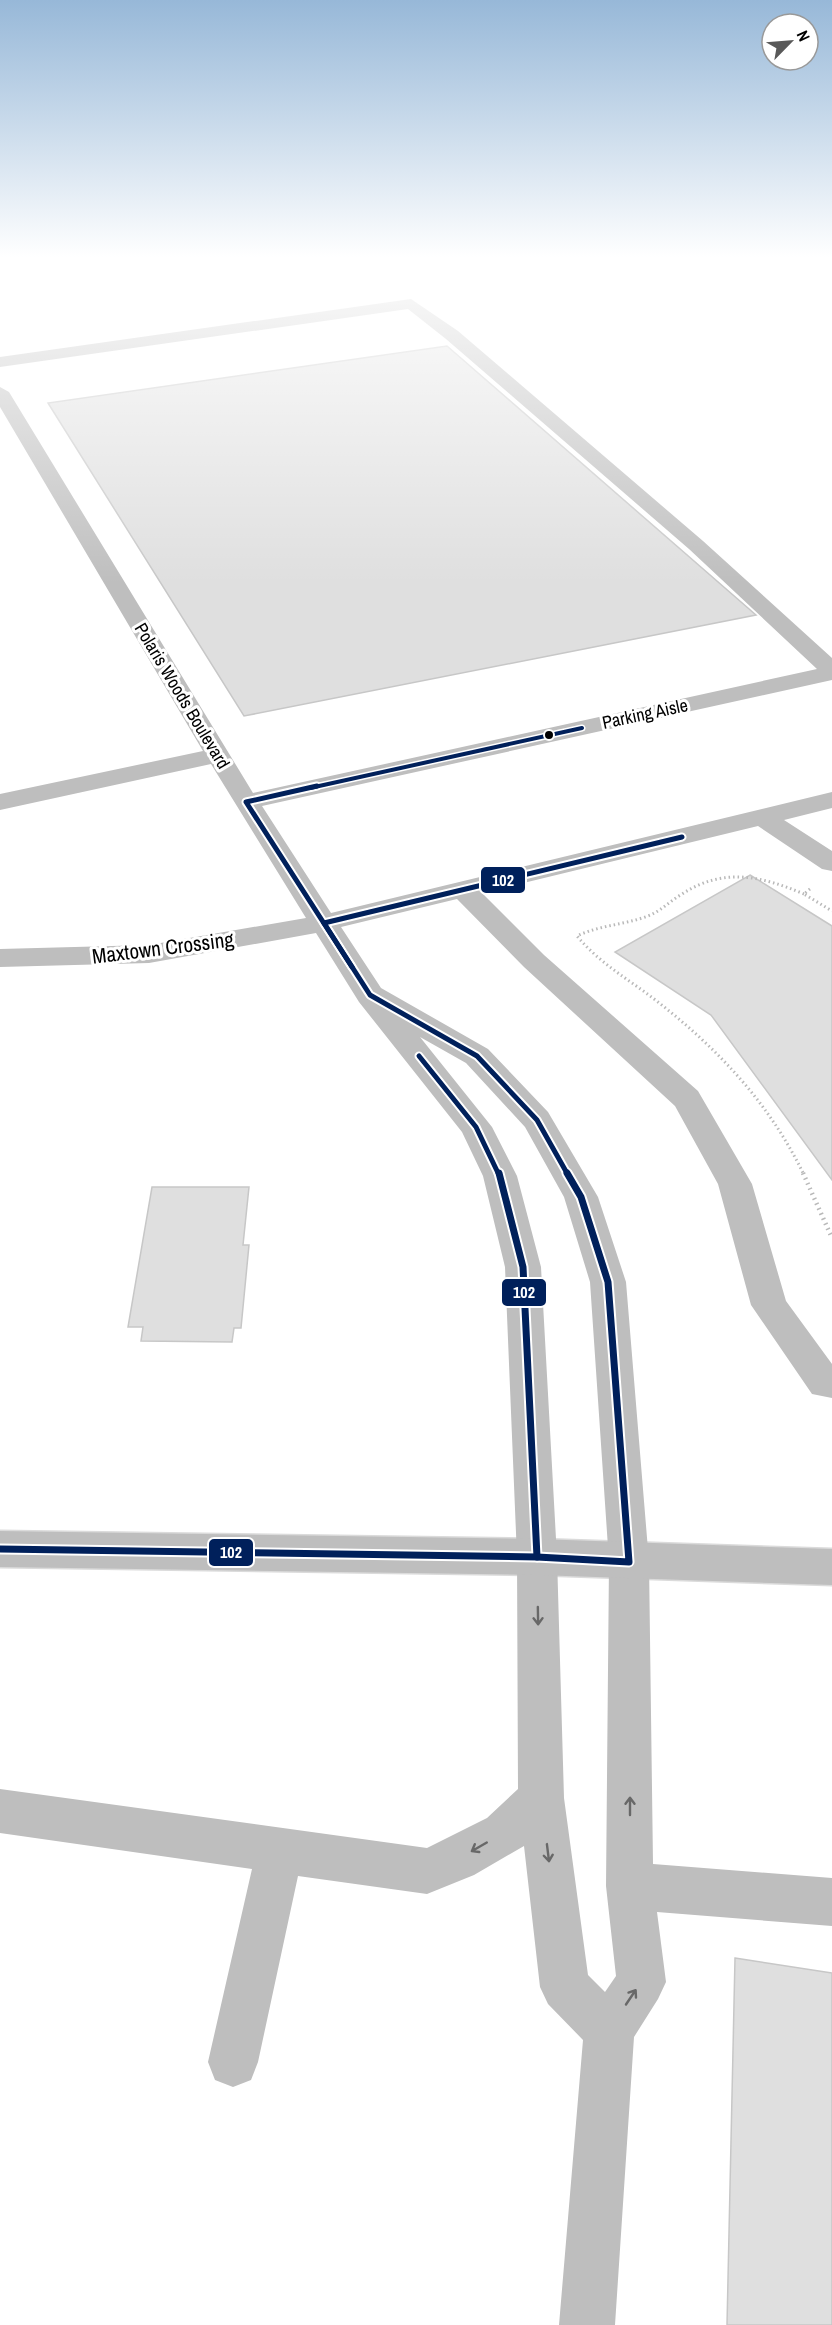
<svg xmlns="http://www.w3.org/2000/svg" width="832" height="2325" viewBox="0 0 832 2325" font-family="'Archivo Narrow',sans-serif">
<style>
.building{fill:#dfdfdf;stroke:#c7c7c7;stroke-width:1.5}
.lines{fill:none;stroke-linecap:round;stroke-linejoin:round}
.major-casing{stroke:#dbdbdb;stroke-width:3}
.path-far1{stroke:#b9b9b9;stroke-width:3;stroke-dasharray:1.5 3;stroke-linecap:butt}
.path{stroke:#b9b9b9;stroke-width:4.5;stroke-dasharray:1.5 4;stroke-linecap:butt}
.minor{fill:#bebebe;fill-rule:evenodd}
.major{fill:#bebebe;fill-rule:evenodd}
.bus-1-far2-casing{stroke:#fff;stroke-width:7}
.bus-1-far1-casing{stroke:#fff;stroke-width:9}
.bus-1-casing{stroke:#fff;stroke-width:11}
.bus-1-far2{stroke:#00205b;stroke-width:4}
.bus-1-far1{stroke:#00205b;stroke-width:5}
.bus-1{stroke:#00205b;stroke-width:7}
.oneway{stroke:#686868}
.bus-dot{fill:#000;stroke:#fff;stroke-width:2}
.labels{text-anchor:middle;stroke-width:6;stroke-linejoin:round;paint-order:stroke}
.far-street-label{font-size:18px;fill:#000;stroke:#fff}
.street-label{font-size:21px;fill:#000;stroke:#fff}
.line-badge{stroke:#fff;stroke-width:2}
.badge-label{font-size:16px;text-anchor:middle;font-weight:bold;fill:#fff}
</style>
<rect width="100%" height="100%" fill="#fff"/>
<g class="building">
<polygon points="447,346 756,615 244,716 48,403"/>
<polygon points="750,875 832,926 832,1180 711,1015 615,952"/>
<polygon points="152,1187 249,1187 243,1245 249,1245 241,1328 234,1328 232,1342 141,1341 143,1327 128,1327"/>
<polygon points="735,1958 832,1973 832,2325 727,2325"/>
</g>
<g class="lines">
<defs>
<polygon id="major" points="0,1531 537,1539 832,1549 832,1585 537,1575 0,1567"/>
</defs>
<use href="#major" class="major-casing"/>
<g class="path-far1">
<polyline points="810,889 804,894 832,911"/>
<path d="M804,894C761,876 724,867 682,894C670,901 661,911 648,916C624,925 600,925 577,936C600,964 630,980 658,1002C719,1050 770,1104 804,1175"/>
</g>
<polyline class="path" points="803,1173 832,1238"/>
<path class="minor" d="M411,299L458,331L703,541L832,658V680L262,806L331,913L832,792V808L784,820L832,851V871L822,869L758,826L482,893L544,955L698,1091L752,1184L786,1301L832,1364V1398L812,1394L751,1305L718,1184L675,1106L524,967L457,899L341,927L381,988L488,1049L548,1112L598,1197L626,1282L649,1562L653,1864L832,1878V1926L657,1912L666,1982L658,1999L634,2037L615,2325H559L583,2040L548,2004L540,1987L524,1846L474,1875L427,1894L298,1876L258,2062L251,2080L233,2087L215,2080L208,2062L252,1869L0,1833V1789L427,1848L487,1818L518,1789L517,1557L505,1267L483,1176L462,1132L359,1002L316,933L149,963L0,967V949L149,945L306,918L211,764L0,810V794L203,751L0,407V387L9,392L253,793L817,669L689,549L446,339L408,309L0,367V357ZM420,1037L466,1063L525,1127L564,1197L590,1282L609,1562L606,1886L616,1976L605,1992L588,1975L564,1798L557,1557L541,1267L517,1176L492,1127Z"/>
<use href="#major" class="major"/>
<defs>
<polyline id="bus-1-far2" points="310,788 582,728"/>
<g id="bus-1-far1">
<polyline points="317,786 246,802 352,967"/>
<polyline points="324,923 682,837"/>
<polyline points="324,923 370,995 477,1056 537,1120 568,1175"/>
<polyline points="419,1056 476,1127 499,1175"/>
</g>
<g id="bus-1">
<polyline points="499,1173 523,1267 537,1557"/>
<polyline points="0,1549 537,1557 629,1562 608,1282 581,1197 567,1173"/>
</g>
</defs>
<use href="#bus-1-far2" class="bus-1-far2-casing"/>
<use href="#bus-1-far1" class="bus-1-far1-casing"/>
<use href="#bus-1" class="bus-1-casing"/>
<use href="#bus-1-far2" class="bus-1-far2"/>
<use href="#bus-1-far1" class="bus-1-far1"/>
<use href="#bus-1" class="bus-1"/>
</g>
<defs><path id="oneway-shaft" d="M-6 0H5M1.5-3L5.5 0L1.5 3" fill="none" stroke-width="1.6" stroke-linecap="round" stroke-linejoin="round" transform="scale(1.5)"/></defs>
<g class="oneway">
<use href="#oneway-shaft" transform="translate(538 1616) rotate(89)"/>
<use href="#oneway-shaft" transform="translate(630 1806) rotate(-90)"/>
<use href="#oneway-shaft" transform="translate(479 1847) rotate(150)"/>
<use href="#oneway-shaft" transform="translate(548 1853) rotate(83)"/>
<use href="#oneway-shaft" transform="translate(631 1997) rotate(-56)"/>
</g>
<linearGradient id="sky" x2="0" y2="1"><stop stop-color="#97b8d8"/><stop offset="0.44" stop-color="#fff"/><stop offset="1" stop-color="#fff" stop-opacity="0"/></linearGradient>
<rect width="832" height="584" fill="url(#sky)"/>
<circle class="bus-dot" cx="549" cy="735" r="5"/>
<g class="labels">
<g class="far-street-label">
<text transform="translate(182 696) rotate(59)" y="6">Polaris Woods Boulevard</text>
<text transform="translate(645 714) rotate(-12)" y="6">Parking Aisle</text>
</g>
<g class="street-label">
<text transform="translate(163 948) rotate(-7)" y="7">Maxtown Crossing</text>
</g>
</g>
<g class="line-badge">
<rect x="480" y="866" width="46" height="28" rx="6" fill="#00205b"/>
<rect x="501" y="1278" width="46" height="29" rx="6" fill="#00205b"/>
<rect x="208" y="1538" width="46" height="29" rx="6" fill="#00205b"/>
</g>
<g class="badge-label">
<text x="503" y="886">102</text>
<text x="524" y="1298">102</text>
<text x="231" y="1558">102</text>
</g>
<g transform="translate(790 42) rotate(65)"><circle r="28" fill="#ffffff" stroke="#999999" stroke-width="1.5"/>
<path d="M0-4.5L10 22L0 15L-10 22Z" fill="#595959"/>
<text y="-9" font-size="16" font-weight="bold" text-anchor="middle" fill="#000000">N</text>
</g>
</svg>
